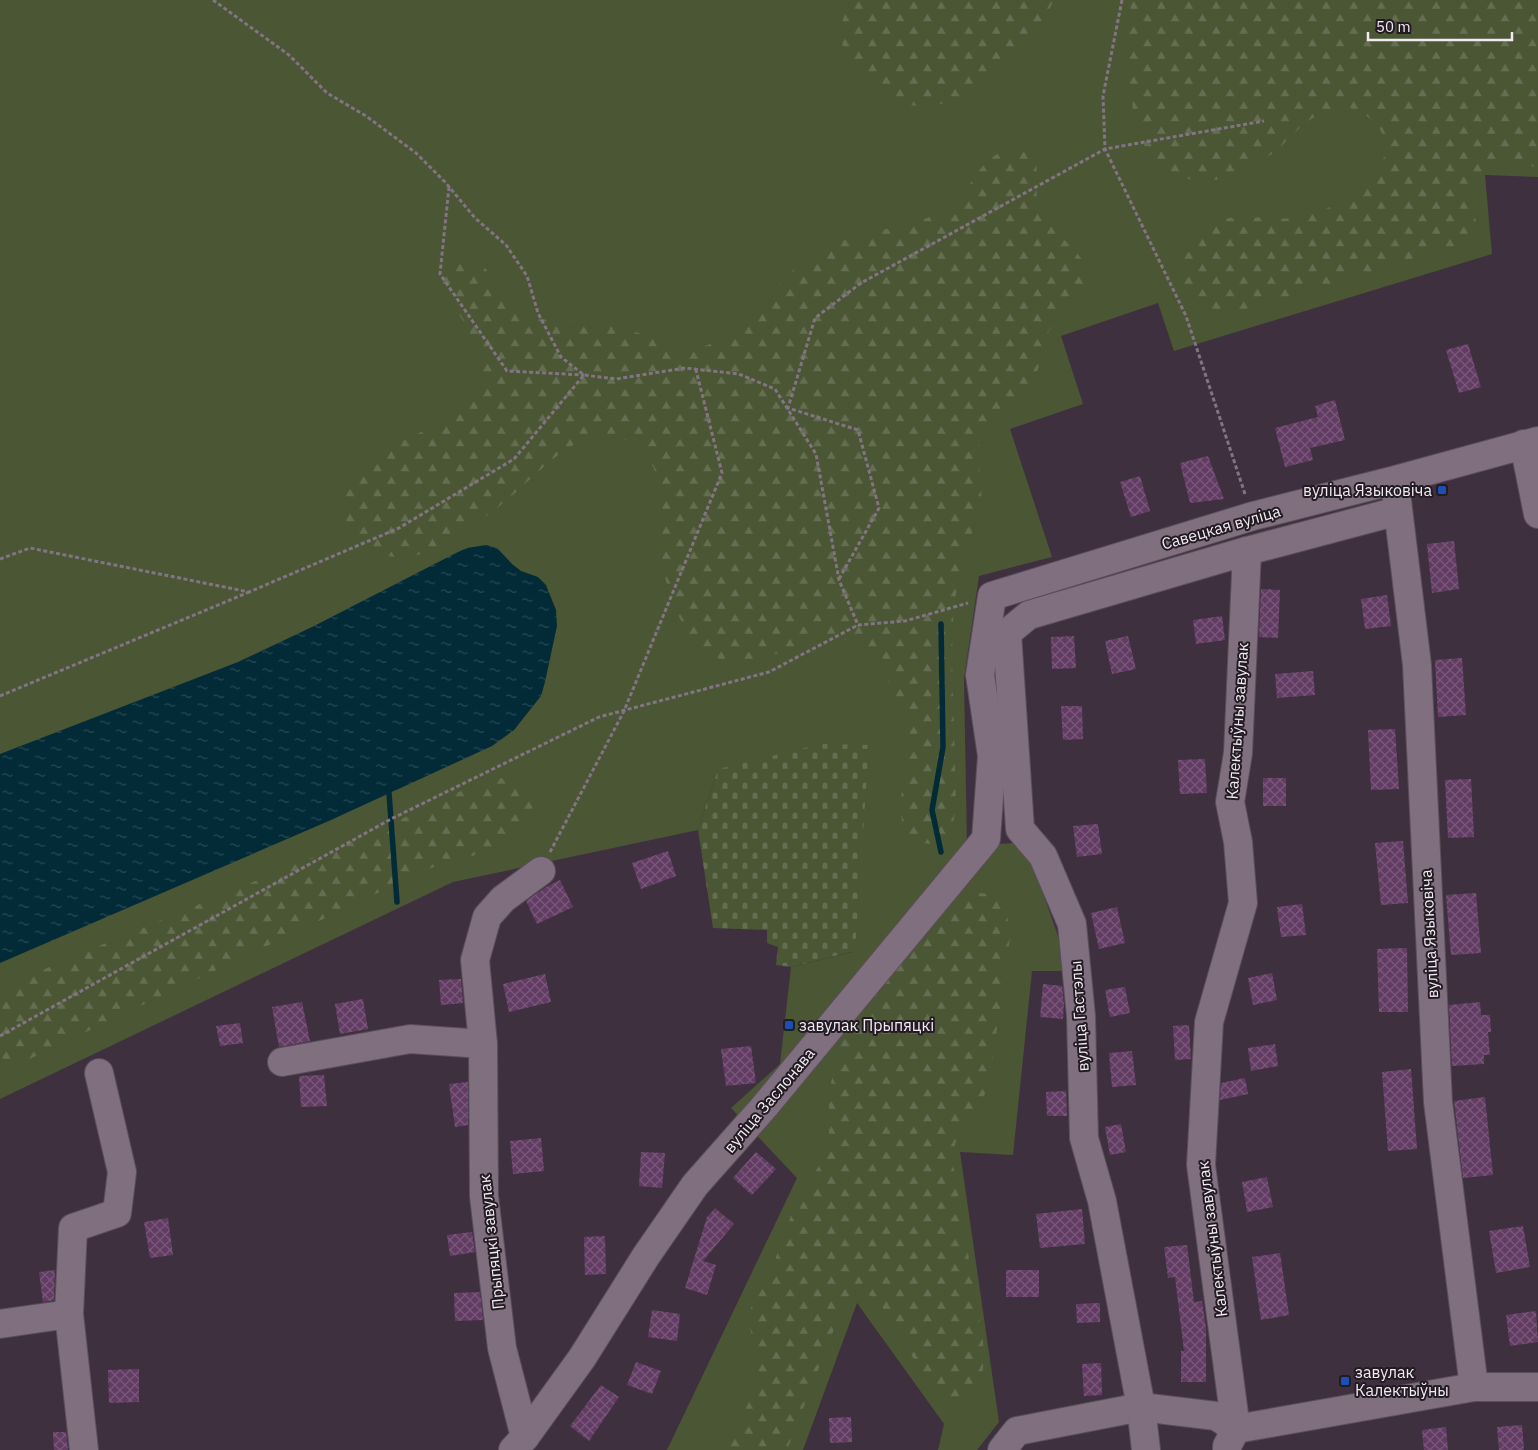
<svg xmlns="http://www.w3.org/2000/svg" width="1538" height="1450" viewBox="0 0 1538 1450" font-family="'IBM Plex Sans',sans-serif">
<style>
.grass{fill:#4a5634}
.forest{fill:url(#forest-firs)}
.cemetery{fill:url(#cemetery-stones)}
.water{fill:url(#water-ripples)}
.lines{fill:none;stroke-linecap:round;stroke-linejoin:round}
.stream{stroke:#022b37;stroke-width:5.5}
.building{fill:url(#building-cross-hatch)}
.minor-casing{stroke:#5b4e5b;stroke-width:30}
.path{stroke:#827482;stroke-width:3;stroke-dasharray:4 2.5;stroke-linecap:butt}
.minor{stroke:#806f7f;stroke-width:28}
.transit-dot{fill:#1a4fb4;stroke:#221b22;stroke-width:2}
.labels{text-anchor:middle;stroke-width:4;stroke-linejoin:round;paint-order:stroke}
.poi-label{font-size:16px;fill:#f3e9f3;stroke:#221b22;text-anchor:start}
.street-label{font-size:16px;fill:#f3e9f3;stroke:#221b22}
</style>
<defs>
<pattern id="forest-firs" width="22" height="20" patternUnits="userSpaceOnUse" patternTransform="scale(1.25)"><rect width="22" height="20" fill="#4a5634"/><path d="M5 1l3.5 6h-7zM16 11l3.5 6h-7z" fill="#656e52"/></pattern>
<pattern id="cemetery-stones" width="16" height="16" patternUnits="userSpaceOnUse" patternTransform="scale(1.25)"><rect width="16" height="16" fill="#4a5634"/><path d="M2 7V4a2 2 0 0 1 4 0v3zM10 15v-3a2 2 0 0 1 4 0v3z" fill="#656e52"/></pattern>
<pattern id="water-ripples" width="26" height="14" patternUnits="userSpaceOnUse" patternTransform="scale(1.25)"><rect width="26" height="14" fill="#022b37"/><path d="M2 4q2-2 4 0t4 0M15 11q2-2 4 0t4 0" fill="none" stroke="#274a54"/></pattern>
<pattern id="building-cross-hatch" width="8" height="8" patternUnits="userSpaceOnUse" patternTransform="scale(1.25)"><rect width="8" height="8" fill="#633c64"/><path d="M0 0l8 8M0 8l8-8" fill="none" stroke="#7a587b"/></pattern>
</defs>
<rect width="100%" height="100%" fill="#3f303f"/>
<polygon class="grass" points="0,0 1538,0 1538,177 1485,175 1492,254 1174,351 1158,303 1061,336 1083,404 1010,429 1052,557 979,576 964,679 967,846 1014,843 1034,867 1070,971 1032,971 1013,1155 960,1152 999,1422 977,1450 938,1450 944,1424 857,1303 803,1450 667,1450 797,1178 731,1108 780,1064 791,967 852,952 718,769 698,830 453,882 0,1099"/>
<g class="forest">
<path d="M854,0H1054C1030,49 976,109 917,106C888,104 846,68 841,39C839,25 845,10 854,0Z"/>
<path d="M1131,0H1538V167L1489,162L1467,191L1481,238L1265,304C1256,306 1246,309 1237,311C1212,314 1183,306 1181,277C1179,265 1182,253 1190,243C1194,239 1197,233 1201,230C1228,207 1265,223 1297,217C1325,213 1349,199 1368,179C1376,171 1386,159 1386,147C1386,127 1360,106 1341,107C1334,107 1323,112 1318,115C1301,124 1290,138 1277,150C1264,160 1250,170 1234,175C1216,182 1196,183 1178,176C1169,172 1157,166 1151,157C1124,118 1128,46 1131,0Z"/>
<path d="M1021,148C1026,150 1031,152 1034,156C1040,165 1033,196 1040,212C1049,230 1089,256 1087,274C1086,299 1062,309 1050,329C1039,347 1044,366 1030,385C1017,402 993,406 984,427C973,451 983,478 981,502C979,514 974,527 970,539C964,557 959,575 956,593C951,627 952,661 953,695C954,732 955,768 956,805C955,817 953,827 945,836C932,852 909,841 903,824C894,797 912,768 909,739C908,726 902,713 897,701C883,665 874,641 830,638C810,637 791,649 773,655C757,660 737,663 720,659C680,649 660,571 658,535C657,524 661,513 661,502C662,478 650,452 627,441C610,432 586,437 570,447C550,459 532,478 514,494C492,513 469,530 444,544C433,550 419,556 406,557C400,558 392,556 386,556C372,554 363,547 354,536C347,528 344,515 345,504C345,457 393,447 427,429C442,422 454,414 465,403C471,397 477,388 480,381C488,352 458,314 444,290C439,274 452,256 470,259C487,261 490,279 499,291C505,299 512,306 521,311C549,328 586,317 617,325C641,331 664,349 689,348C740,348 768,285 807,259C824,248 845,238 865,233C898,226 918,226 948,207C979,187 975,151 1021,148Z"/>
<path d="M509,778C521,783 534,788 533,804C531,846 461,859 428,869L0,1073V992L53,965L376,831L463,790L488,779Z"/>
<path d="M977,893C980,893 985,893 989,894C1008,899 1009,922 1010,938L989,1085C985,1092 983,1101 978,1107C962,1127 953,1137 953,1164L983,1342C984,1360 986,1383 968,1394C963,1398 953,1400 946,1397C927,1389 891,1318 876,1298C851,1286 845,1303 836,1324L787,1450H724L749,1402L756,1380L758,1362L749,1324L750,1310L756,1295L775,1260L793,1210L824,1157L829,1136V1094L837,1051L846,1030L862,1008L948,908L962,898Z"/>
</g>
<polygon class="cemetery" points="821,744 869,745 855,951 791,967 776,965 778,947 767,943 767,930 713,928 698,830 718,769"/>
<polygon class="water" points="486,545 497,548 512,564 521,571 538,577 546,585 556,610 557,626 545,682 541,696 514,730 492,746 331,820 0,963 0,754 238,662 314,626 456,553 467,548"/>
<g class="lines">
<g class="stream">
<polyline points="389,793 397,902"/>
<polyline points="941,852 932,810 943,747 941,624"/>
</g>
</g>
<g class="building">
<polygon points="1468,344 1481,387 1459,393 1446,350"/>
<polygon points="1335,400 1345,440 1310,448 1313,460 1285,467 1275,428 1318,417 1315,406"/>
<polygon points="1208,456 1224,499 1190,503 1180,463"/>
<polygon points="1140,476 1150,511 1131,517 1120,482"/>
<polygon points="1454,541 1459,589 1432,593 1427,544"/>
<polygon points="1261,589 1280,590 1278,638 1259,637"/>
<polygon points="1387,595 1391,626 1365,629 1361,599"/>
<polygon points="1222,616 1225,640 1196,644 1193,620"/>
<polygon points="1074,636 1076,668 1052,669 1051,637"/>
<polygon points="1128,636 1136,669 1112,674 1105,641"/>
<polygon points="1462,658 1466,715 1438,717 1435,660"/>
<polygon points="1313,671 1315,695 1277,698 1275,674"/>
<polygon points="1061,706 1082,706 1083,739 1063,740"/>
<polygon points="1395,729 1399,789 1371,790 1368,730"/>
<polygon points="1205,759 1207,793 1180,794 1178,760"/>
<rect x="1263" y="778" width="23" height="28"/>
<polygon points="1471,779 1474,837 1448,838 1445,780"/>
<polygon points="1098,824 1102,854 1077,857 1073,826"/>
<polygon points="1403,841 1408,903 1381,905 1375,843"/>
<polygon points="668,851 676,876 641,889 632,863"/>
<polygon points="560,880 573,907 537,924 526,901 546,887"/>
<polygon points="1476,893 1481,953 1451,955 1446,895"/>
<polygon points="1302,904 1306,935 1281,937 1277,907"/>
<polygon points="1117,907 1125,943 1099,949 1091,913"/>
<polygon points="1407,948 1408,1012 1379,1012 1377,949"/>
<polygon points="1272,973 1277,1000 1253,1005 1248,978"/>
<polygon points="545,974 551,1002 509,1012 503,984"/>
<polygon points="461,979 463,1003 441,1005 439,980"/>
<polygon points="1043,984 1062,986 1064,1004 1063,1019 1040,1017"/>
<polygon points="1125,987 1130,1013 1110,1017 1105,990"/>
<polygon points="363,999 368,1029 340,1034 335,1004"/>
<polygon points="302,1002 310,1041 279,1047 272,1007"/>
<polygon points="1480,1002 1481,1015 1490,1015 1491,1032 1488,1032 1490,1055 1484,1055 1484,1064 1452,1066 1449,1005"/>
<polygon points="240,1023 243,1043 220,1046 216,1026"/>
<polygon points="1189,1025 1191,1059 1175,1060 1173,1026"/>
<polygon points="1275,1044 1278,1066 1251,1071 1248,1048"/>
<polygon points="751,1046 756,1083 726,1086 721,1049"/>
<polygon points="1132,1051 1136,1085 1112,1087 1109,1053"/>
<polygon points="1411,1069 1417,1149 1388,1151 1382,1072"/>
<polygon points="324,1075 327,1106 301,1107 299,1076"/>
<polygon points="1245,1078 1248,1094 1220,1100 1221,1083"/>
<polygon points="468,1082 468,1125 455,1127 449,1084"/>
<polygon points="1066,1091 1067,1116 1047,1116 1046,1092"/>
<polygon points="1485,1097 1493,1175 1463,1178 1454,1101"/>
<polygon points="1121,1124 1126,1152 1110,1155 1105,1127"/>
<polygon points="541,1138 544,1171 513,1174 510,1141"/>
<polygon points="641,1152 665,1153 662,1188 639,1186"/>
<polygon points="756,1152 776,1169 752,1195 733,1178"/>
<polygon points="1267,1177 1273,1207 1247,1212 1242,1182"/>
<polygon points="715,1208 734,1224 703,1261 716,1265 707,1295 685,1288 707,1217"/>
<polygon points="1082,1209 1085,1244 1040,1248 1036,1214"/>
<polygon points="168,1218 173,1255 150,1258 144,1222"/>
<polygon points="1523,1226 1530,1267 1496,1273 1489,1231"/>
<polygon points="472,1232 475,1252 450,1256 447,1235"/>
<polygon points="605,1236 606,1274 585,1275 584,1237"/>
<polygon points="1187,1245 1194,1302 1202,1301 1206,1328 1206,1382 1181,1382 1181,1351 1184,1351 1175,1277 1168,1278 1164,1247"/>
<polygon points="1280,1253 1289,1315 1261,1320 1252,1257"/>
<polygon points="55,1270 54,1300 43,1302 39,1272"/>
<rect x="1006" y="1270" width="33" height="27"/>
<polygon points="480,1292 483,1320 455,1321 454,1293"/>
<polygon points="1100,1303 1100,1322 1077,1323 1076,1304"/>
<polygon points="652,1310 680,1314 677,1341 648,1337"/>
<polygon points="1536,1311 1538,1342 1510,1346 1506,1315"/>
<polygon points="636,1362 661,1371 652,1394 627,1385"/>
<polygon points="1101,1363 1102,1395 1084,1396 1082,1364"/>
<polygon points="139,1369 139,1402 109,1403 108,1370"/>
<polygon points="601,1385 619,1397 589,1441 570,1426"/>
<polygon points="851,1417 852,1442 830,1443 829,1418"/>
<polygon points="1522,1425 1524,1450 1499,1450 1497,1427"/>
<polygon points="1446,1427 1448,1450 1424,1450 1422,1430"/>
<polygon points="53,1432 66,1432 68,1450 54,1450"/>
</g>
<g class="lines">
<defs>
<g id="minor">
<polyline points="1524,444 1538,514"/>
<polyline points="1396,492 1417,665 1438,1102 1474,1387"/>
<polyline points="483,1044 475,960 487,917 503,899 541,871"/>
<polyline points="282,1062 410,1039 483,1044 484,1196 502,1348 525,1437"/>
<polyline points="69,1314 73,1228 117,1213 122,1172 99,1073"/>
<polyline points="0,1324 69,1314 84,1450"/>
<polyline points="1236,1429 1474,1387 1538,1387"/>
<polyline points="513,1450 525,1437 582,1358 646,1256 695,1185 764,1107 986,839 992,756 980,675 992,596 1253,516 1395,480 1538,441"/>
<polyline points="1002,1450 1017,1431 1141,1407 1216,1416 1236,1429"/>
<polyline points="1146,1450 1141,1407 1102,1201 1084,1138 1081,1016 1072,924 1043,856 1020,829 1007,633 1029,615 1247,551 1398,511"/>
<polyline points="1227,1450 1227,1446 1236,1429 1201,1165 1209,1022 1243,903 1238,842 1230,802 1238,753 1247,551"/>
</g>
</defs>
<use href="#minor" class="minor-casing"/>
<g class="path">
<polyline points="213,0 289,55 327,93 366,116 416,153 445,182 475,218 506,245 527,276 538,313 561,357 584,375 616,379 685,368 739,374 775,389 816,454 839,580 858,625 905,621 968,603"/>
<polyline points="1122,0 1103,96 1105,149 1186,316 1245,494"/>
<polyline points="449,187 440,274 507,371 584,375"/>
<polyline points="0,559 30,548 249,592 399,528 514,459 584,375"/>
<polyline points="839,579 879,508 858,430 788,408 815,318 861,283 1105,149 1264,121"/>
<polyline points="0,696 249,592"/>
<polyline points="550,852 624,711 722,473 696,370"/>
<polyline points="0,1036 391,819 599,717 769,672 858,625"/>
</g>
<use href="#minor" class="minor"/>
</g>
<g class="transit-dot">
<rect x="1437" y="485" width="10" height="10" rx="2.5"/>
<rect x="784" y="1020" width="10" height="10" rx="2.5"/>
<rect x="1340" y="1376" width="10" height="10" rx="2.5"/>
</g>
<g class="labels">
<g class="poi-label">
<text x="1432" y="496" text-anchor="end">вуліца Языковіча</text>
<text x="799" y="1031">завулак Прыпяцкі</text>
<text x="1355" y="1378">завулак<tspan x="1355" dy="18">Калектыўны</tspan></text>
</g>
<g class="street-label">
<text transform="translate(1221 527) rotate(-16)" y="6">Савецкая вуліца</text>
<text transform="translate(1237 721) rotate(-86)" y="6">Калектыўны завулак</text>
<text transform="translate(1429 934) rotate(-93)" y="6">вуліца Языковіча</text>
<text transform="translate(1079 1016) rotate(-94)" y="6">вуліца Гастэлы</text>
<text transform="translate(769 1100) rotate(-50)" y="6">вуліца Заслонава</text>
<text transform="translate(1212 1239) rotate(-97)" y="6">Калектыўны завулак</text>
<text transform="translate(491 1242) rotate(-96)" y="6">Прыпяцкі завулак</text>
</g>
</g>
<path d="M1368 32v8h144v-8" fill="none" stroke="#f3e9f3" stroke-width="2.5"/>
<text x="1376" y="32" font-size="15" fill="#f3e9f3" stroke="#221b22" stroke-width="4" paint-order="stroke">50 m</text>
</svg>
